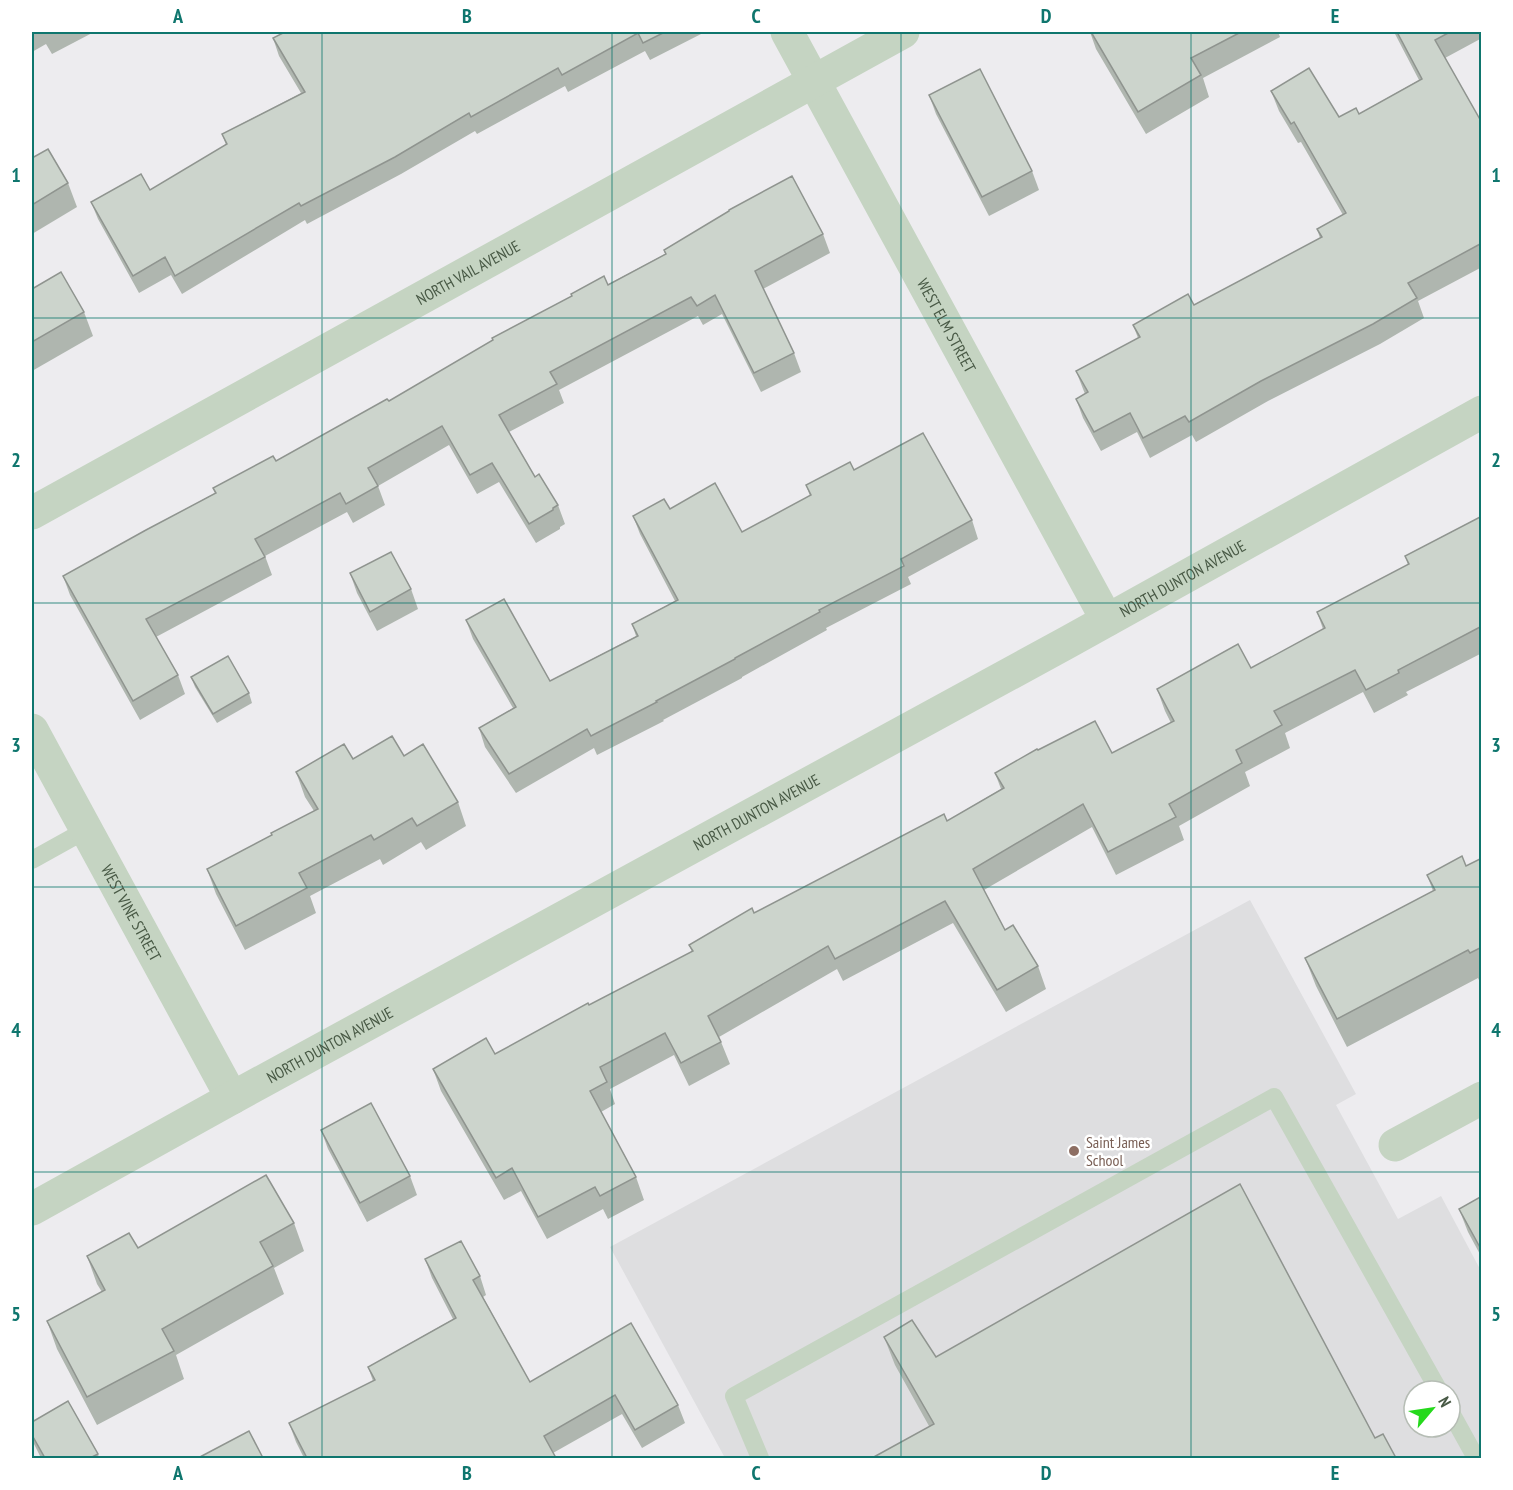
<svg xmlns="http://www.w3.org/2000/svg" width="1513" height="1490" viewBox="0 0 1513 1490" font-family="'PT Sans Narrow',sans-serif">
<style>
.education{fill:#dedee0;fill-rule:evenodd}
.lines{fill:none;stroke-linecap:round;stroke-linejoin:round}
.service{stroke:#c5d4c2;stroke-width:18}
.minor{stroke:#c5d4c2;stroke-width:33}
.wall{fill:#afb6af}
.building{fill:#ccd4cc;stroke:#8f948f;stroke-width:1.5}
.grid{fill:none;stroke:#0f766e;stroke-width:1.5;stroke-opacity:0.55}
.education-dot{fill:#8d6e63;stroke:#fff;stroke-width:2}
.labels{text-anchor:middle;stroke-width:5;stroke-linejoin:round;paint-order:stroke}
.street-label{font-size:16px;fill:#485945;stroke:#fff}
.education-label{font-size:16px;fill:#785e54;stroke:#fff;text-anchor:start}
.neatline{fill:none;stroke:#0f766e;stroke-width:2}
.grid-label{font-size:20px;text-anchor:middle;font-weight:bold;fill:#0f766e}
</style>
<rect width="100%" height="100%" fill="#edecef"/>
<path class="education" d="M1250,900L1356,1094L1336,1105L1398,1219L1441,1196L1481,1271V1458H725L610,1247ZM1414,1391H1450V1427H1414Z"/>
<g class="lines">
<g class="service">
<polyline points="32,860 86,830"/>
<polyline points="1450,1411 1476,1458"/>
<polyline points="760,1458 734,1396 1274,1097 1439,1391"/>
</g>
<g class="minor">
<path id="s1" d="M787,32L1107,620"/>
<path id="s2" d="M32,513L903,32"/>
<path id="s3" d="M32,730L232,1098"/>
<polyline points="1395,1145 1482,1098"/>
<path id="s4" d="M32,1209L232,1098L1068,642L1482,412"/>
</g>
</g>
<g class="wall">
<polygon points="32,32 94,32 52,54 46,44 32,52"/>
<polygon points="285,32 705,32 650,60 645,51 568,92 565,86 477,134 475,131 401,174 307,224 305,220 182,294 171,275 139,293 98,219 91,202 150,190 226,145 222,134 301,93 279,56 273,38"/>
<polygon points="1090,32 1278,32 1280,37 1203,78 1209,97 1146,134 1096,49"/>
<polygon points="1394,32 1482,32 1482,38 1445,58 1482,123 1482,267 1418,301 1424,318 1380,344 1268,401 1196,442 1192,435 1150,458 1137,432 1101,451 1083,418 1076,399 1085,394 1076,371 1138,338 1133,325 1194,305 1320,238 1317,229 1343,215 1301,142 1298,143 1279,111 1271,91 1339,117 1359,114 1419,80"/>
<polygon points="929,95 1032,171 1039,190 989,216 936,114"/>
<polygon points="32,158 68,183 77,207 32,234"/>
<polygon points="823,234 830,253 763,289 794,353 801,372 761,392 722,314 703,325 698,316 559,390 564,403 509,432 535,477 558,505 565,524 560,527 560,529 536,543 499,482 477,494 449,445 378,486 385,505 353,523 347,512 265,556 272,575 156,637 178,675 185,694 140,720 70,595 63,576 215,493 213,488 276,461 665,254 664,250"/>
<polygon points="32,289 84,312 93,336 32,371"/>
<polygon points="854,470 972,520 978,539 908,577 911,584 826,628 827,630 742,677 742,678 663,720 664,721 597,755 594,748 516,793 485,747 479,728 513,708 473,639 466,620 550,681 636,636 632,624 675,601 640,534 633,516 670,509 742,532 810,496 806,485"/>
<polygon points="1482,516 1482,653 1406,692 1408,695 1374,713 1363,692 1285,733 1290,748 1245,772 1250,786 1179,826 1184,840 1116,875 1092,827 984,890 1005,930 1038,966 1046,989 1006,1012 953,923 843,981 837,969 719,1037 730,1064 689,1086 674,1055 610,1089 615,1104 601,1112 636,1177 644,1200 608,1219 603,1209 547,1239 521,1191 504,1200 441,1091 433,1069 495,1054 692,952 689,945 947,821 1001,789 995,773 1038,750 1112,753 1171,723 1165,711 1157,689 1251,668 1323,629 1317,612 1408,565 1405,556"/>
<polygon points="350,573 411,589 418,609 377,631 357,593"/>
<polygon points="191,677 249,693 252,703 217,723 195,687"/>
<polygon points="404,756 458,802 466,826 426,850 421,842 383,865 380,859 310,896 316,913 245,950 216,894 207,869 272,835 314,811 305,797 296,772 353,759"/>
<polygon points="1482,858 1482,981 1480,982 1478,978 1347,1047 1316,986 1305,958 1433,891 1427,875 1466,866"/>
<polygon points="321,1130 410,1176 417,1195 367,1222 328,1149"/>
<polygon points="1482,1196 1482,1258 1468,1232 1459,1209"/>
<polygon points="294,1223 304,1251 274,1268 284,1294 176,1355 184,1379 97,1425 57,1349 47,1321 102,1292 97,1284 87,1256"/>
<polygon points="425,1259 480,1276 486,1295 483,1297 530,1382 678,1405 685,1423 642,1448 622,1414 553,1453 556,1458 304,1458 296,1442 289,1423 373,1381 368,1367 453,1319 432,1278"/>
<polygon points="884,1337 936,1357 1375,1438 1396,1458 929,1426 895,1365"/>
<polygon points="32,1422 98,1454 99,1458 41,1458 32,1440"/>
</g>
<g class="building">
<polygon points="285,32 665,32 643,43 638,33 562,75 558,68 471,117 469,113 395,157 301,206 299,203 175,276 165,257 133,276 91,202 141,174 150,190 227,144 222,134 305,92 273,38"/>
<polygon points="1091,32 1241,32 1191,58 1201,75 1138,112"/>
<polygon points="1397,32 1450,32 1435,40 1482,123 1482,243 1408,283 1417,298 1373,324 1261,381 1189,422 1185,416 1143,438 1130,413 1094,432 1076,399 1088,392 1076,371 1140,337 1133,325 1188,294 1194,305 1322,237 1317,229 1346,213 1294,122 1291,124 1271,91 1309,68 1339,117 1356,108 1359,114 1422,79"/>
<polygon points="980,69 1032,171 982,197 929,95"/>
<polygon points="48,149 68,183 32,205 32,158"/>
<polygon points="792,176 823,234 755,271 794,353 754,373 715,295 697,306 691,297 550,372 557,384 499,415 535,477 539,474 558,505 553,508 553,510 529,524 492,463 470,475 442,426 368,468 378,486 346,504 340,493 255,539 265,557 146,619 178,675 133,701 63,576 146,530 216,493 213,488 273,456 276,461 387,399 389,401 493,340 492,338 572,296 571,294 604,276 608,285 666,254 664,250 729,211 729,210"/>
<polygon points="61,272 84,312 32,342 32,289"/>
<polygon points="923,433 972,520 901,559 904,566 819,610 820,612 735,658 735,659 656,701 657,702 591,736 587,729 509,774 479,728 516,707 466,620 504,599 550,681 638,636 632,624 678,600 633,516 664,499 670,509 715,483 742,532 811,495 806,485 850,462 854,470"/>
<polygon points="1482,516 1482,626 1398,670 1399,673 1366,690 1355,670 1274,711 1282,725 1236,750 1242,763 1169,804 1176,817 1108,852 1083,804 973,869 1005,930 1013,925 1038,966 997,990 945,901 835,959 828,946 708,1016 721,1042 681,1063 665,1033 600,1067 607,1082 590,1091 636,1177 600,1196 595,1187 538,1217 512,1168 496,1178 433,1069 486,1038 495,1054 588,1003 589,1005 693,951 689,945 752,908 754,913 944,814 947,821 1004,788 995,773 1037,749 1038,750 1095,721 1112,753 1174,721 1157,689 1238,644 1251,668 1325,628 1317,612 1409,564 1405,556"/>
<polygon points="391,552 411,589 370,612 350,573"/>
<polygon points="228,656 249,693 213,714 191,677"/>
<polygon points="392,736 404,756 423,744 458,802 417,826 412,818 374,840 371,835 299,873 307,888 236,926 207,869 272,835 271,833 318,809 296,772 344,744 353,759"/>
<polygon points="1462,856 1466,866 1482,858 1482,947 1470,953 1468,950 1337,1019 1305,958 1435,890 1427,875"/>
<polygon points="371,1103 410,1176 360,1203 321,1130"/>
<polygon points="266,1175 294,1223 260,1242 273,1266 162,1329 174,1351 87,1397 47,1321 105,1290 87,1256 129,1233 138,1248"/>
<polygon points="1240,1184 1375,1438 1383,1434 1396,1458 872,1458 934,1424 884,1337 912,1320 936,1357"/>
<polygon points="1482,1196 1482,1251 1459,1209"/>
<polygon points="461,1241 480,1276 473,1280 530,1382 631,1323 678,1405 635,1430 615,1395 544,1436 556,1458 307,1458 289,1423 375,1380 368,1367 456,1318 425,1259"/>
<polygon points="68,1401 98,1454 90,1458 45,1458 32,1435 32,1422"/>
<polygon points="249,1431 263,1458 198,1458"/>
</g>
<path class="grid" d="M322,32V1458M612,32V1458M901,32V1458M1191,32V1458M32,318H1482M32,603H1482M32,887H1482M32,1172H1482"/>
<circle class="education-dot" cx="1074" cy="1151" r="6"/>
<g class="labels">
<g class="street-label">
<text dy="6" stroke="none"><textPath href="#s2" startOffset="498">NORTH VAIL AVENUE</textPath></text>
<text dy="6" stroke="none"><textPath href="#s1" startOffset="334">WEST ELM STREET</textPath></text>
<text dy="6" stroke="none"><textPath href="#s4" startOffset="1312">NORTH DUNTON AVENUE</textPath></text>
<text dy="6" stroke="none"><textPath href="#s4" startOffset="826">NORTH DUNTON AVENUE</textPath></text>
<text dy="6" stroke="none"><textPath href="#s3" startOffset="208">WEST VINE STREET</textPath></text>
<text dy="6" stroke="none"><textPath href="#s4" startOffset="340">NORTH DUNTON AVENUE</textPath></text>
</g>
<g class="education-label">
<text x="1086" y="1148">Saint James<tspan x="1086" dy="18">School</tspan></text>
</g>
</g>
<rect width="1513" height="1490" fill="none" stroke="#ffffff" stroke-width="66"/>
<g transform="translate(1432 1409) rotate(61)"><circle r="28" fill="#ffffff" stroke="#b6bdb5" stroke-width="1.5"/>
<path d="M0-4.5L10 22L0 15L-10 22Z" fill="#25d91c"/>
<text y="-9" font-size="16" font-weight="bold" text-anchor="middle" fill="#485945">N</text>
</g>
<rect x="33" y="33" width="1447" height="1424" class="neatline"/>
<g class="grid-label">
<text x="178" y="23">A</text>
<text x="467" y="23">B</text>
<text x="756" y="23">C</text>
<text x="1046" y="23">D</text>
<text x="1335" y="23">E</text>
<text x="16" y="182">1</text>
<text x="1496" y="182">1</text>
<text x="16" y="467">2</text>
<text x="1496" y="467">2</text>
<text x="16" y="752">3</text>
<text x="1496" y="752">3</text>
<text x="16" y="1037">4</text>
<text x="1496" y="1037">4</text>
<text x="16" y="1321">5</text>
<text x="1496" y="1321">5</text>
<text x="178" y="1480">A</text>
<text x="467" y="1480">B</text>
<text x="756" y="1480">C</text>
<text x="1046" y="1480">D</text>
<text x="1335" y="1480">E</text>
</g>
</svg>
